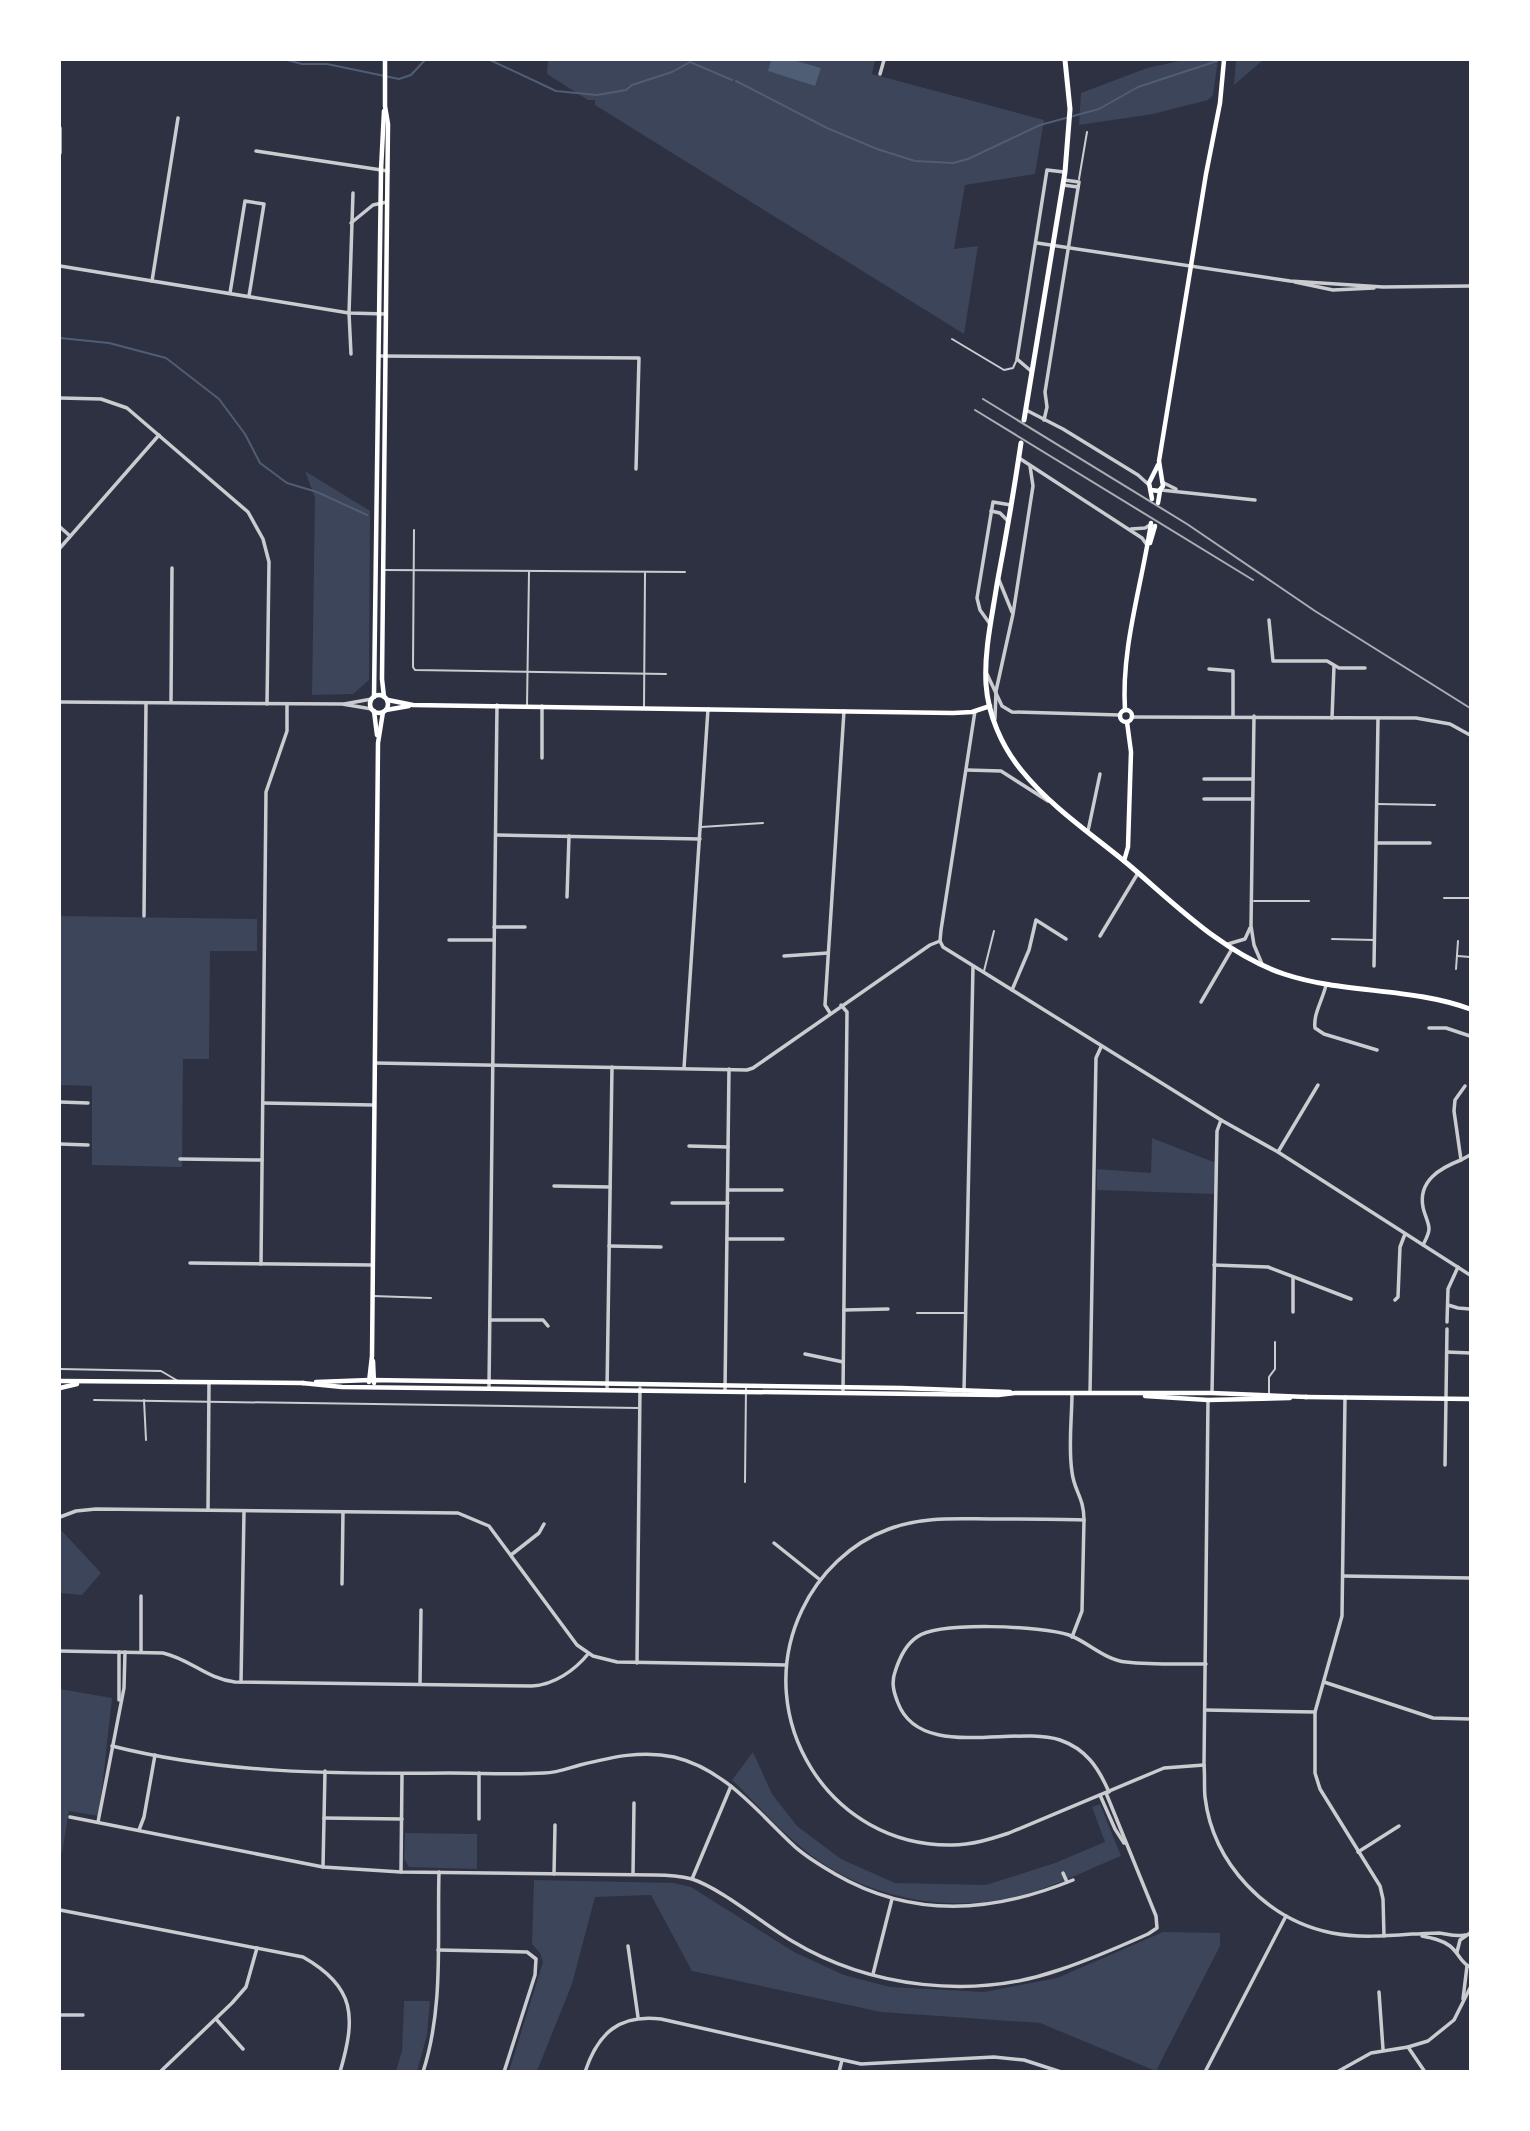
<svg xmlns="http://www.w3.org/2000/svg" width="1530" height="2131" viewBox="0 0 1530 2131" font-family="'Work Sans',sans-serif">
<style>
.green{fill:#3c4559}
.water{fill:#4f5d75}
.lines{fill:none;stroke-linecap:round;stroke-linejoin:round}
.stream{stroke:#4f5d75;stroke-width:2}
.service{stroke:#caccd0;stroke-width:2}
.minor{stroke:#caccd0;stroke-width:3.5}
.tertiary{stroke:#caccd0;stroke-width:3.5}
.secondary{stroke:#fff;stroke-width:4.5}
.trunk{stroke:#fff;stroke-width:5}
.rail{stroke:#abadb3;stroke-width:2}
</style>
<rect width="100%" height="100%" fill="#2d3142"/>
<g class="green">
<polygon points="548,60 875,60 872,74 1044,120 1035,174 965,185 954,249 978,246 964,334 595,105 595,100 588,100 547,74"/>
<polygon points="1184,60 1218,60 1213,95 1208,100 1153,114 1079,125 1081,93 1147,68"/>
<polygon points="1236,60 1263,60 1234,85"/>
<polygon points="305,471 370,511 369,680 353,694 312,695 315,498"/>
<polygon points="60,916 257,919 257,951 210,951 209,1059 183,1059 182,1167 92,1165 92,1086 60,1085"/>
<polygon points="1152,1138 1216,1163 1215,1194 1097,1190 1097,1169 1151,1173"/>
<polygon points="60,1529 101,1573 82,1595 60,1593"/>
<polygon points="60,1689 112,1698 99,1816 69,1811 62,1852 60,1852"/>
<path d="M753,1752L772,1794L797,1826L841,1859L895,1883L986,1885L1055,1863L1105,1842L1092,1807L1100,1804L1121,1856C1089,1869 1056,1886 1022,1895C956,1913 879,1901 822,1863C789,1841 761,1808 732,1780Z"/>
<polygon points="405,1833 477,1834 477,1869 409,1867 404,1859"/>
<polygon points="534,1880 674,1883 691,1887 794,1952 844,1975 890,1987 984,1992 1057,1978 1163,1932 1220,1933 1220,1946 1156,2071 1040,2023 881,2012 692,1971 651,1895 595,1897 572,1984 537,2071 509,2071 543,1962 540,1953 532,1944"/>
<polygon points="404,2001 430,2001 427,2035 417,2071 396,2071 402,2051"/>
</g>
<polygon class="water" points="771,60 793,60 821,68 815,86 768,71"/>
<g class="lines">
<g class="stream">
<polyline points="287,60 302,64 327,64 399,79 411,75 425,60"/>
<polyline points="490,60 556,91 597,95 626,90 632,85 672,72 690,62 732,80"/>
<polyline points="736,81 827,128 877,149 915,161 953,163 968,159 1040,125 1099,109 1138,87 1217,61"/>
<polyline points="60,338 109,343 166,358 219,399 245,434 260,463 287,483 317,492 367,515"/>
</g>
<g class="service">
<polyline points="1079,179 1087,132"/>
<polyline points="952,339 1004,370 1013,368 1017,359"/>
<polyline points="414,530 413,667 415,670 666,674"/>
<polyline points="384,570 685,572"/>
<polyline points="527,706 529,572"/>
<polyline points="644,707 645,573"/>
<polyline points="1377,804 1435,805"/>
<polyline points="701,827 763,823"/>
<polyline points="1444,898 1470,898"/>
<polyline points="1254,901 1309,901"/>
<polyline points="1332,939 1374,940"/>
<polyline points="1458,956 1470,957"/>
<polyline points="1456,969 1458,941"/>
<polyline points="984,971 994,931"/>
<polyline points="373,1296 431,1298"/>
<polyline points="917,1313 965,1313"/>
<polyline points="60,1369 161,1371 178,1381"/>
<polyline points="1269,1393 1269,1377 1275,1369 1275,1342"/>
<polyline points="94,1400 638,1408"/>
<polyline points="144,1400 146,1440"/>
<polyline points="745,1482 746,1387"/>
</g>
<g class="minor">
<polyline points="880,74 884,60"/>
<polyline points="60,128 60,153"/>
<polyline points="256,151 388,171"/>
<polyline points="1063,185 1078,187"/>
<polyline points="351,223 373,205 387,202"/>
<polyline points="1037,243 1290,281 1383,287 1470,286"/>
<polyline points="60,266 349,313 386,314"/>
<polyline points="152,281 178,118"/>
<polyline points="1295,282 1333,290 1374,288"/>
<polyline points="230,293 245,201 264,204 249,296"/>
<polyline points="351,354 349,313 353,193"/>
<polyline points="379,356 639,358 636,469"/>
<polyline points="1031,371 1017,359 1047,170 1064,172"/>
<polyline points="60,398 101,399 127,408 248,512 263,539 269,562 267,704"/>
<polyline points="1026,410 1063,429 1138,475 1149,485"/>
<polyline points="1044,420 1047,407 1045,392 1079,182 1064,180"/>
<polyline points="1019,458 1142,538 1147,545"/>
<polyline points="1162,482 1176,489"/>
<polyline points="1161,490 1255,500"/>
<polyline points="991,511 1000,513 1007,520"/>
<polyline points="60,527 70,536"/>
<polyline points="1131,529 1145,528 1150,525"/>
<polyline points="60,548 159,435"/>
<polyline points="999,580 1012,612"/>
<polyline points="1269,620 1273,661 1327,661 1339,668 1365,668"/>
<polyline points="990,624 980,610 977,598 993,502 1011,505"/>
<polyline points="1209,669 1233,671 1233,717"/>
<polyline points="987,674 1002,706 1012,712 1120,715"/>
<polyline points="171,702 172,568"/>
<polyline points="975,711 941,930 940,941 943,947 1221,1120 1278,1152 1470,1275"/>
<polyline points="1254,716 1251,926 1254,945 1262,964"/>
<polyline points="1132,717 1416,718 1450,724 1470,735"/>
<polyline points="1332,718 1334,666"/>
<polyline points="995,719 996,691 1013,614 1033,486 1030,466"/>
<polyline points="542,758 542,706"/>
<polyline points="967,770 1001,771 1048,801"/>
<polyline points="1204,779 1252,779"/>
<polyline points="1204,799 1252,799"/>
<polyline points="1088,831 1100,774"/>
<polyline points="496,835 700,839"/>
<polyline points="1377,843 1430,843"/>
<polyline points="567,897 569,836"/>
<polyline points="144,916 146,703"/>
<polyline points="494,927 525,927"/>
<polyline points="1100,936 1138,873"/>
<polyline points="449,940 494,940"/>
<polyline points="1228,944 1245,939 1250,928"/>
<polyline points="784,956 828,953"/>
<polyline points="1374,966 1378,719"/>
<path d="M1326,985C1323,999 1313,1014 1315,1028L1324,1034L1377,1050"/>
<polyline points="1012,990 1029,950 1036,920 1066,939"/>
<polyline points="1201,1002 1232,949"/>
<polyline points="841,1005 847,1012 843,1393"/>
<polyline points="830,1013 825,1005 844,711"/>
<polyline points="1429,1028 1446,1028 1470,1036"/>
<polyline points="375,1063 747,1070 753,1068 930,945 940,941"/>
<polyline points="684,1068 708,709"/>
<polyline points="60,1102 88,1103"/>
<polyline points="263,1103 374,1105"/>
<polyline points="60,1144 88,1145"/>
<polyline points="689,1146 728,1147"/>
<polyline points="1278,1152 1318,1085"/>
<polyline points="180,1159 262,1160"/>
<polyline points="1461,1160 1470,1155"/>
<polyline points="554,1186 610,1187"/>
<polyline points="728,1190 782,1190"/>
<polyline points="672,1203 728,1203"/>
<polyline points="727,1239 783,1239"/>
<path d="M1423,1245C1425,1241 1429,1234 1429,1229C1429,1222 1424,1214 1423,1207C1418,1181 1440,1168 1461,1160L1454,1111L1455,1100L1465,1086"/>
<polyline points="609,1246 661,1247"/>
<polyline points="190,1263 373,1265"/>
<polyline points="261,1264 266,792 287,731 287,704"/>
<polyline points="1214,1265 1268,1267 1351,1299"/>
<polyline points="1293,1277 1293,1312"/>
<polyline points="1395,1300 1398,1297 1400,1247 1405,1234"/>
<polyline points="1448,1305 1458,1308 1470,1309"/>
<polyline points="844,1310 888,1309"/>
<polyline points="490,1320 543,1320 548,1326"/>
<polyline points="1447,1322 1448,1289 1458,1267"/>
<polyline points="1447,1352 1470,1353"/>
<polyline points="805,1354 843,1362"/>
<polyline points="489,1388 497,705"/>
<polyline points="607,1390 612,1067"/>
<polyline points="964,1391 973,967"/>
<polyline points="725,1392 729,1069"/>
<path d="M1072,1393C1072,1418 1068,1446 1072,1472C1074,1491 1084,1497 1084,1520L1082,1611L1072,1637"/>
<polyline points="1090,1393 1096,1058 1101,1047"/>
<polyline points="1212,1393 1217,1131 1221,1120"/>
<polyline points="1345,1397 1342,1616 1315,1712 1315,1773 1320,1789 1380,1886 1383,1899 1384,1936"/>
<path d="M1208,1400L1204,1765C1205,1776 1204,1787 1205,1797C1213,1864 1267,1920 1332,1933C1358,1938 1385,1936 1412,1934C1421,1934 1430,1933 1439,1933C1448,1934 1455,1937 1465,1935"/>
<polyline points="1445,1465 1447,1329"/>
<polyline points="208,1510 209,1383"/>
<polyline points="60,1517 76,1511 96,1509 458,1513 489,1526 577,1645 593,1656 617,1662 786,1665"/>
<path d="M1084,1520C1054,1519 1023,1519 993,1519C957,1519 923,1516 889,1529C850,1543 819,1574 802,1610C750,1719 830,1847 952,1845C972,1845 991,1839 1009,1833L1164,1768L1204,1765"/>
<polyline points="774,1543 819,1579"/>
<polyline points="511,1555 539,1533 544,1524"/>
<polyline points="1343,1576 1470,1578"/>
<polyline points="342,1584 343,1512"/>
<path d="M60,1651L163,1653C190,1659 207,1679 235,1682L532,1686C554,1685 575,1670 588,1654"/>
<polyline points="141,1652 141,1596"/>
<polyline points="637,1663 640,1388"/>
<polyline points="241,1682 244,1511"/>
<polyline points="1324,1682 1433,1718 1470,1719"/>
<polyline points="420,1684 421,1610"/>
<polyline points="119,1700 119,1652"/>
<polyline points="1205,1710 1315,1712"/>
<path d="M112,1746C222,1774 337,1774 449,1773C481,1773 513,1775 544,1773C557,1773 569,1768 580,1765C612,1757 642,1750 674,1757C724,1769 756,1810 792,1844C804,1856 820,1865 835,1874C913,1919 992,1913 1073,1880"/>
<path d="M1109,1792C1098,1767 1086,1749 1060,1740C1014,1725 920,1761 898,1703C894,1693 891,1683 895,1672C899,1659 905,1645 917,1637C939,1621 1042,1626 1069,1635C1088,1642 1105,1660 1126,1662C1152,1665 1180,1664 1206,1664"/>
<polyline points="1100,1795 1115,1829 1124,1843"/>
<path d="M70,1817L323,1867L401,1872L655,1875C667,1875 680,1876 692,1879C722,1889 763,1924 792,1941C870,1988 973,2000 1059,1970C1089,1960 1119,1947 1148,1934L1157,1928L1156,1916L1106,1793"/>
<polyline points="324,1818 402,1819"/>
<polyline points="479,1819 479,1773"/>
<polyline points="98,1822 124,1688 125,1652"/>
<polyline points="139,1830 144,1817 155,1755"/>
<polyline points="1358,1852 1399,1826"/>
<polyline points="323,1867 325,1771"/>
<polyline points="401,1872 402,1774"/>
<polyline points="1063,1873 1067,1882"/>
<polyline points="554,1874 555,1825"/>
<polyline points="633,1874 634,1803"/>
<polyline points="692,1879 731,1786"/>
<path d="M60,1910L303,1957C356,1987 356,2017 340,2072"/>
<path d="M1422,1936C1432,1938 1442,1940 1450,1946C1459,1953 1460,1962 1470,1967"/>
<polyline points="628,1946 638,2017"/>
<polyline points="438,1950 527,1952 536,1959 535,1975 504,2072"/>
<polyline points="1457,1952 1460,1940 1470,1933"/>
<polyline points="873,1974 892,1899"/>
<polyline points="1379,1992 1383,2049"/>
<polyline points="1463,1999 1467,1966"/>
<polyline points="60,2015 83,2015"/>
<polyline points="216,2019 243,2049"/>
<polyline points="1408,2047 1425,2072"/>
<polyline points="160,2072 232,2003 246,1987 257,1948"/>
<path d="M423,2072C444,2007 437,1939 439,1872"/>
<path d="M585,2072C598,2033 619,2014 661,2019L861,2064L994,2057L1024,2060L1061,2072"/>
<polyline points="839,2072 842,2060"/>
<polyline points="1205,2072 1286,1916"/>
<polyline points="1337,2072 1371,2053 1408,2047 1428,2041 1454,2020 1470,1988"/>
</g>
<g class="tertiary">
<polyline points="60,702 342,704 372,709"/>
<polyline points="344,704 372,699"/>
</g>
<g class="secondary">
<polyline points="1151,490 1159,491 1163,486 1159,461 1206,174 1220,103 1224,60"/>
<polyline points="1152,499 1149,483 1158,465"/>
<polyline points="1158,503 1160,491"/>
<polyline points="1150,543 1155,526"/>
<circle cx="379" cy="704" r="9"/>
<polyline points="374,697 381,170 384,111"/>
<polyline points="384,697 382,679 388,124 385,106 385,60"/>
<polyline points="388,700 413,705 953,713 972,712 990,706"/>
<polyline points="386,710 409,706"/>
<path d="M1125,710C1121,647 1142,585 1151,523"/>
<circle cx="1126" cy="716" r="6"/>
<polyline points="374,711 377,735"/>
<polyline points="1124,861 1128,847 1131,752 1127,722"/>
<polyline points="373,1361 374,1383"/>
<polyline points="60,1381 304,1383"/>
<polyline points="316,1382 370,1380 901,1388 1010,1392"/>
<polyline points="369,1382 372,1356 378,743 383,712"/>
<polyline points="302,1383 342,1387 998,1395 1015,1393 1212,1393 1307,1397"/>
<polyline points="60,1388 77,1384"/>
<polyline points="1145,1396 1208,1400 1290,1398"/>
<polyline points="1305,1397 1470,1399"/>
</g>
<g class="trunk">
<polyline points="1024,420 1065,172 1070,109 1065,60"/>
<path d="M1021,443C1014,490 1006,537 997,584C992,617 984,651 986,684C988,715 1002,747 1022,771C1052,808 1093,835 1129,865C1176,905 1224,954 1284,974C1344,994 1410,987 1470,1009"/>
</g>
<g class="rail">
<polyline points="983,399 1187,524 1315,611 1470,708"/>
<polyline points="975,410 1253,580"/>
</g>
</g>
<rect width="1530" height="2131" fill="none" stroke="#ffffff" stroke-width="122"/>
</svg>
